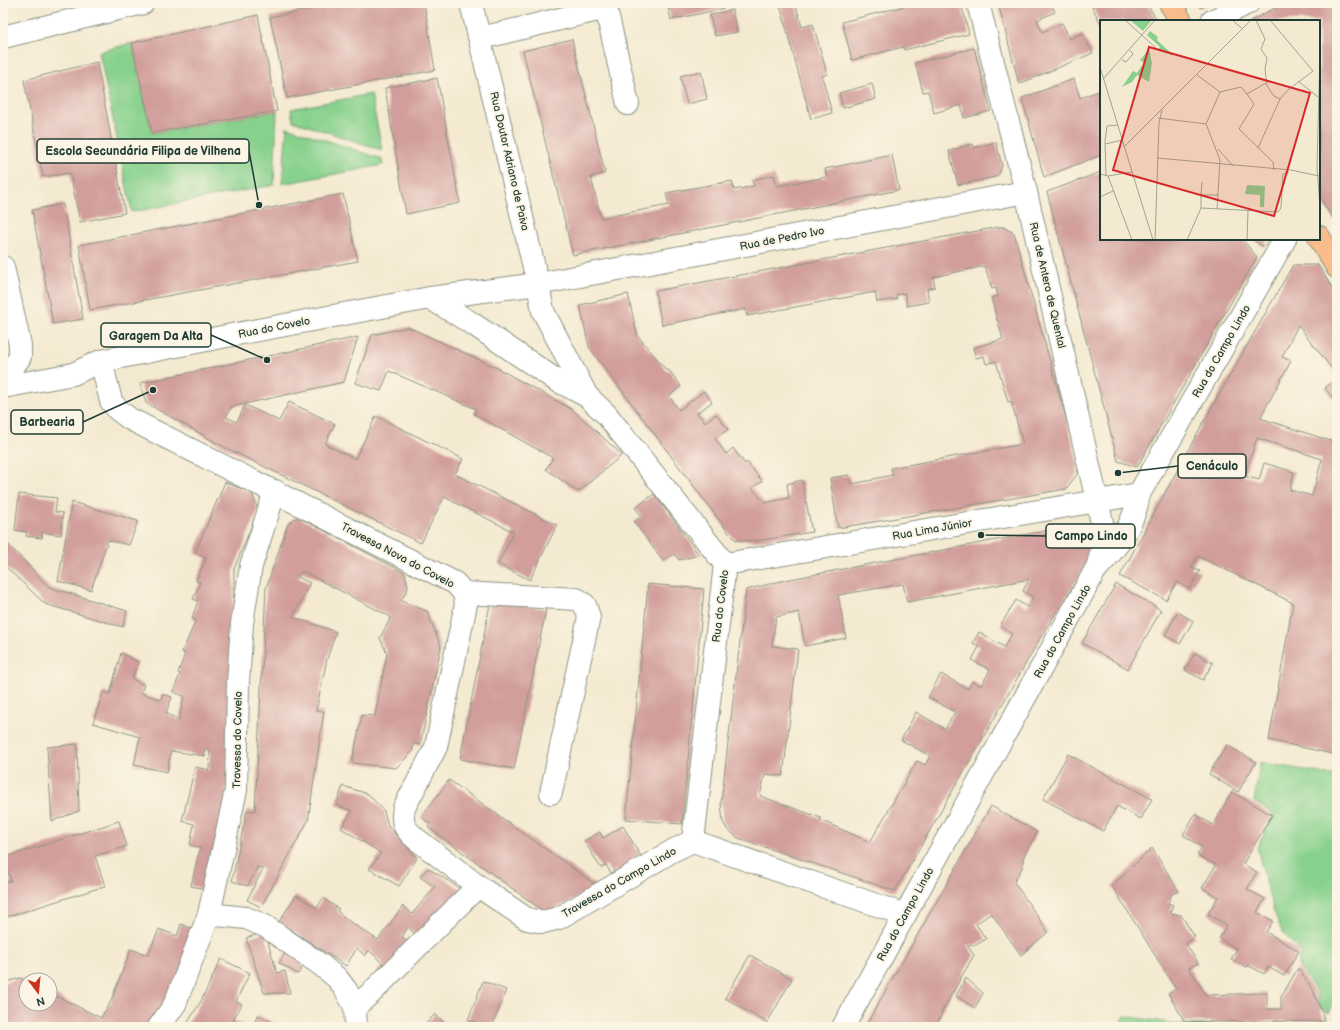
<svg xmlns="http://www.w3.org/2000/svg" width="1340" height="1030" viewBox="0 0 1340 1030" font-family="'Balsamiq Sans',sans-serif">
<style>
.green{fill:#88d18d;stroke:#548760}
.building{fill:#d19e9b;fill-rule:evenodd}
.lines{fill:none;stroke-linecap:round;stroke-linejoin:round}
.minor-casing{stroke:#8a9482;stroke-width:24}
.major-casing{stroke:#8a9482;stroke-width:24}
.minor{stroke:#fff;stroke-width:22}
.major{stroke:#fabc8b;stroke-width:22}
.labels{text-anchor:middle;stroke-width:4;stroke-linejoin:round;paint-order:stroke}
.street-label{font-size:11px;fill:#1f3d34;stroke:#fcf5e5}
.inset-road{fill:none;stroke:#9fa592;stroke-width:1}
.view{fill:#d62828;fill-opacity:0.15;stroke:#d62828;stroke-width:2}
.inset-edge{fill:none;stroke:#1f3d34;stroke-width:2}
.leader{fill:none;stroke:#1f3d34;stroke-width:1.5}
.callout-dot{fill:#1f3d34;stroke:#fcf5e5;stroke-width:1.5}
.callout{fill:#fcf5e5;stroke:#1f3d34;stroke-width:1.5}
.callout-label{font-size:12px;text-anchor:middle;font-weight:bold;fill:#1f3d34}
</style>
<rect width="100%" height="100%" fill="#fcf5e5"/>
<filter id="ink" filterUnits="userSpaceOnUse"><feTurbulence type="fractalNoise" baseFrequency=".025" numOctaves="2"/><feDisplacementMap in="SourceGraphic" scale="8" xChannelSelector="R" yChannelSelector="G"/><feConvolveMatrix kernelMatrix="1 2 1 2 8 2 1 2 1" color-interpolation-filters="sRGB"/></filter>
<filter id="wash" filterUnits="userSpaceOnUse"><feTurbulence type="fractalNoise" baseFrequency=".012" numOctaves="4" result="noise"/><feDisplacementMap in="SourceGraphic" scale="16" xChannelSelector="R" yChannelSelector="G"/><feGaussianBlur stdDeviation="0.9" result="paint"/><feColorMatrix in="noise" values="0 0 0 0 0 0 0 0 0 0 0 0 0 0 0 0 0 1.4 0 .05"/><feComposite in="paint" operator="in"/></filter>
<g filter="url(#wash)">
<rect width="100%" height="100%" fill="#f4ead1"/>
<g class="green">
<polygon points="132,43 152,133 277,111 274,185 132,212 99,52"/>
<polygon points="371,94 382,150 293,121 291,109"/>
<polygon points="287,127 382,159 383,165 282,184"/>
<polygon points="1260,762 1337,776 1337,996 1329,1013 1321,1008 1315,990 1298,965 1300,951 1282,932 1273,909 1257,848 1274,814 1254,802"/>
<polygon points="1125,1016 1184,1025 1263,1025 1262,1027 1127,1027 1121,1024"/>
</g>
<g id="blocks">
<g class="building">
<polygon points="343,3 424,3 435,70 287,98 270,17"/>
<polygon points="667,3 724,3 725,8 671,20"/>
<polygon points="756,3 770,3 770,4 757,7"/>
<polygon points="789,3 795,3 802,27 813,24 827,74 822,76 832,113 811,119 780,5"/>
<polygon points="917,3 961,3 969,34 904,50 903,47 852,60 842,22"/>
<polygon points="998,3 1051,3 1055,12 1037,20 1042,32 1062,23 1070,39 1082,33 1093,53 1019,84"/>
<polygon points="1090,3 1146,3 1158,21 1101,21 1101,24"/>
<polygon points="1197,3 1210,3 1200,8"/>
<polygon points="1285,3 1337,3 1337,225 1319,196 1319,21 1250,21"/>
<polygon points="732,10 737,32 715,36 710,15"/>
<polygon points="258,15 277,111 152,133 132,43"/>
<polygon points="572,39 605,173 591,177 601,218 669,205 666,193 732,181 734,190 754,186 752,180 774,175 777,186 827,177 825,169 892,155 899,190 573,255 523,51"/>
<polygon points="974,48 991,111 964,118 961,105 934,113 928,91 923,92 915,63"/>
<polygon points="97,62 125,213 80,222 70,173 43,177 24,80"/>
<polygon points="701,71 707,99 687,104 680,76"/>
<polygon points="437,78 460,203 406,214 385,88"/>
<polygon points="1074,79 1080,98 1101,90 1101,155 1044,177 1022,98"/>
<polygon points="872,84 876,99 843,108 839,93"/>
<polygon points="996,142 1002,165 999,174 995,177 958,185 949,151 973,144 974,148"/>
<polygon points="1101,172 1101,239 1242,239 1257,257 1137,467 1118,461 1047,192"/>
<polygon points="343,194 358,261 90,310 79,245"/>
<polygon points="63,204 83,319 53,324 32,210"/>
<polygon points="999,227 1003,227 1014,233 1071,436 1078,465 1078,473 1066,489 838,528 830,478 849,475 851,484 873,480 873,479 893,475 891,468 1023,444 1011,401 1008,402 996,361 986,364 984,356 976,358 973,348 1003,339 991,298 998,296 996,288 992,289 985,266 933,277 935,287 927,289 929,302 907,306 905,293 896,295 897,299 877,302 875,292 747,316 746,309 662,325 655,291"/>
<polygon points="1252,239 1268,239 1264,247"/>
<path d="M1293,265H1318L1337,295V375L1298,325L1282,357L1291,361L1260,418L1337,443V755L1269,740L1293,603L1198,556L1191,568L1200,571L1190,589L1177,582L1166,600L1120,576L1204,421ZM1257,438L1322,459L1312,496L1290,490L1294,472L1264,463L1259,480L1244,476Z"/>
<polygon points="628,294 637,335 667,371 669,370 681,386 669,396 679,410 704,391 712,402 697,413 705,422 716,414 728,429 715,439 726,454 733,448 745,464 747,462 762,481 752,488 765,503 789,498 787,484 802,480 812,532 756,541 736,540 729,533 589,347 580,305"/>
<polygon points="408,327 497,368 573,410 622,455 578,492 546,469 553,458 474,414 476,409 389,371 381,391 355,383 372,335"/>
<polygon points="358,337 344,382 231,407 226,417 237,422 245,405 279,421 289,402 335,424 325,444 355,459 376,416 463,459 455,474 557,525 530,580 498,564 514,532 444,497 421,543 224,447 146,403 140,383"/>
<polygon points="1337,379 1337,404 1325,388"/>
<polygon points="225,482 252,493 258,510 234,569 232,755 211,890 191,886 200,848 190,845 194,824 182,821 195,767 209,770 210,751 204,750 205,756 171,751 167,772 134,765 140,737 93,723 103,692 110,694 121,653 138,662 132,679 144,685 141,693 161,700 162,694 172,697 166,713 179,720 184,696 173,692 180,674 178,673 185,654 182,652 196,620 192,618 198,601 193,599 200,582 196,581 206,558 195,553"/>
<polygon points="19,494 57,498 55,512 63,513 61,535 42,532 42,538 26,536 27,532 15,530"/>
<polygon points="654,494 690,542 699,555 679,560 674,554 663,561 634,522 642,516 635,508"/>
<polygon points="72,502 138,521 129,545 108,540 91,590 58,581"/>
<polygon points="295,518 300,518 405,573 408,588 401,601 427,611 441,647 420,745 414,743 412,752 396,768 352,763 362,715 375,716 387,653 380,638 391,617 302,571 298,577 310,583 293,617 336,632 327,659 316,711 324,711 308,821 261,907 247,900 263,869 257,867 248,886 232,881 247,810 255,811 266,588 288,524"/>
<path d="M1071,526L1085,530L1090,536L1093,550L1088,563L1045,630L895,891L738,838L727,829L723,822L721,803L746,590L785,580ZM1029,579L1023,591L1033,597L1027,607L1016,600L1000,626L1012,634L1004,647L979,632L973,643L979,647L972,660L990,670L981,686L972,681L968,689L941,674L928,697L955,712L945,729L916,712L901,740L930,756L925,765L917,761L870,842L820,820L821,818L760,796L765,774L783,776L798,649L772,646L776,617L799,612L805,646L846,638L838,595L903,584L907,602Z"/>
<polygon points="3,539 49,587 127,611 123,627 45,604 3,564"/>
<polygon points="648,584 704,589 682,824 626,819"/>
<polygon points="1116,584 1161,610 1128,669 1082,643"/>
<polygon points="491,599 546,609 514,769 460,759"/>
<polygon points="1178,612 1193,621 1180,644 1165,635"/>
<polygon points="1195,653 1213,663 1203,680 1185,670"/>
<polygon points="77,744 79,811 52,821 47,747"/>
<polygon points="1227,745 1256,762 1238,792 1209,774"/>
<polygon points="1068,754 1152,799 1141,819 1117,806 1103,831 1043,799"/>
<polygon points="449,780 599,887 546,913 428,827 430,824 421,817"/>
<polygon points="343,786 368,794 384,811 388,826 417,858 399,886 369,869 381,853 341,828 352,811 336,805"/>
<polygon points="1232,792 1272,815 1243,864 1257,872 1247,889 1265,899 1257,912 1273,921 1266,932 1299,951 1284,976 1268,967 1264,974 1248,965 1246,967 1231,959 1237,949 1219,938 1227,925 1208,914 1218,897 1202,888 1216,865 1197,855 1202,847 1183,835 1195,814 1213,825"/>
<polygon points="991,806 1037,832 1023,858 1022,868 1014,882 1048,932 1021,955 991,913 976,924 986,939 976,945 967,945 974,955 942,1011 941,1016 935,1027 865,1027"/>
<polygon points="119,821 127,846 95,856 105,886 3,918 3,883 11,881 3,858"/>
<polygon points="623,826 645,863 620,878 615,870 611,873 606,865 601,868 584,841 600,832 603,838"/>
<polygon points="1152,848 1179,891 1172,894 1168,903 1173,905 1170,913 1181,915 1195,937 1186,944 1198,963 1189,968 1206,995 1267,993 1267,1009 1281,1009 1281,997 1298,968 1313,990 1325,1021 1185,1022 1168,993 1176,989 1112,886"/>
<polygon points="428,868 465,892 419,938 408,927 402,937 413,946 384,976 377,971 383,964 369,950 365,956 357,948 346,966 279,922 296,895 317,908 323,898 339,909 337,911 350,922 378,940 403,906 412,914 435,887 420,877"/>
<polygon points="181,924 198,931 183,969 151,1027 3,1027 3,983 20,978 26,981 26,1004 50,1004 50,993 101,1018 111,1001 131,949 148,955 159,929 177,936"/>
<polygon points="265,932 277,973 285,971 290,993 264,993 246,938"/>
<polygon points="287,950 306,962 298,974 279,963"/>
<polygon points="750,955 792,979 767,1023 725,998"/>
<polygon points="221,959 250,973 236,1001 242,1004 233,1020 248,1027 185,1027 200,1003"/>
<polygon points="966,978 983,993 975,1008 956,996"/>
<polygon points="483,981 506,990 492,1027 468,1020"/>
<polygon points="435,1014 449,1027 423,1027"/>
<polygon points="258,1015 282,1027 252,1027"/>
</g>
</g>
</g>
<g filter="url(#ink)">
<use href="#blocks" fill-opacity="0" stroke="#8a9482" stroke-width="1"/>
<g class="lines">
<defs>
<g id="minor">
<polyline points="471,3 538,284 543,311 587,396"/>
<polyline points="978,3 1026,192 1104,531 1103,546 1097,568"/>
<polyline points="606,8 628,104"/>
<polyline points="1212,21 1248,3"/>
<polyline points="3,37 143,3"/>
<polyline points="481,38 606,8 605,3"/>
<polyline points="3,267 20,345 20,357 13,367 3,369"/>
<polyline points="430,298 473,324 556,380 587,396 606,414 725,564 693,841"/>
<path d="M101,361L111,401L118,410L130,419L455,583L464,593L466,604L436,747L404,808C401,823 404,828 415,838L478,886L527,919L543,922L559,918L674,850L693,841L905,915"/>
<polyline points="3,387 73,374 101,361 237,334 430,298 538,284 1026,192"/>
<polyline points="725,564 1139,494"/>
<polyline points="464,593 577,599 585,605 589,617 551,793"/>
<polyline points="209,914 246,918 265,926 321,965 337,978 346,990 355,1007 356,1027"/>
<polyline points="355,1007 371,993 478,886"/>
<polyline points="159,1027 175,1004 209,914 236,790 238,683 242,623 251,566 275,491"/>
<path d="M843,1027L1096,569C1118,547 1134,525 1139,494L1285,239"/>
</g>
<g id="major">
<polyline points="1170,3 1181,21"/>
<polyline points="1319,237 1337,267"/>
</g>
</defs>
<use href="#minor" class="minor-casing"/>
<use href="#major" class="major-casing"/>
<use href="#minor" class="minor"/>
<use href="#major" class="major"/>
</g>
</g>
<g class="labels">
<g class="street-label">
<text transform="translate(510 161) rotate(77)" y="4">Rua Doutor Adriano de Paiva</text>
<text transform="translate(782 238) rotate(-11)" y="4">Rua de Pedro Ivo</text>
<text transform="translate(1048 285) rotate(77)" y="4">Rua de Antero de Quental</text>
<text transform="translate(274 327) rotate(-11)" y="4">Rua do Covelo</text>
<text transform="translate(1221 351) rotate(-60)" y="4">Rua do Campo Lindo</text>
<text transform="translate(932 529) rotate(-10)" y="4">Rua Lima Júnior</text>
<text transform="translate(398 555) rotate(28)" y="4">Travessa Nova do Covelo</text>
<text transform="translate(720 606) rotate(-83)" y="4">Rua do Covelo</text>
<text transform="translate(1062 631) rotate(-61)" y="4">Rua do Campo Lindo</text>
<text transform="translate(237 740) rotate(-89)" y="4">Travessa do Covelo</text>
<text transform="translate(619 882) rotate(-30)" y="4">Travessa do Campo Lindo</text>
<text transform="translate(905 914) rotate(-61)" y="4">Rua do Campo Lindo</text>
</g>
</g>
<g transform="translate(1100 20)">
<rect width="220" height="220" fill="#f4ead1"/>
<path d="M30,0H51V1L43,11ZM50,11L58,17L57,20L74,36L58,30L60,27L47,15ZM49,29L52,43L49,62L37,55L32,62L22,67L33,51L37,53L44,43L40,40ZM147,165L165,166L164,187H160V175L145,174Z" fill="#88d18d"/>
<path class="inset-road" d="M132,0L143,9M156,0L165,19L161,29L167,38L165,49L167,66L174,76L180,79M26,1L56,28M220,33L217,147L220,187M22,40L26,42L33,34L30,30M0,47L53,220M97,55L120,72L141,67L147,74L154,84L139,109L173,142L174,150M4,58L55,0M198,61L218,77M147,74L166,63M58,98L106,104M5,124L23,120M25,126L151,0M158,128L180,79L188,70L213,51L170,0M118,129L133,146M57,138L191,150L219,156M0,154L8,156L32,152M6,156L5,121L7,106L18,105M8,156L32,220M101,175L102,162M118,175H101V188L178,192L181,188L183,154L189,152M0,177L13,171M117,189L120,140L106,104L120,72M55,220L59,103L62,90M87,220L101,188M147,220L148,191"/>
<path class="view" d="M49,27L210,73L174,196L13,150Z"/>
<rect width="220" height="220" class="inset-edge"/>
</g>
<path class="leader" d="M259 205L249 151M267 360L211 335M153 390L83 422M1118 473L1178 466M981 535L1046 536"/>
<g class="callout-dot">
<circle cx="259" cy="205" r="4"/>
<circle cx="267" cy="360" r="4"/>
<circle cx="153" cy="390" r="4"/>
<circle cx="1118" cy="473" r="4"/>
<circle cx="981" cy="535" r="4"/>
</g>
<g class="callout">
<rect x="37" y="139" width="212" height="24" rx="4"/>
<rect x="101" y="323" width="110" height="24" rx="4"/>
<rect x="11" y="410" width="72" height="24" rx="4"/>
<rect x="1178" y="454" width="68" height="24" rx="4"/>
<rect x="1046" y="524" width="89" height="24" rx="4"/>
</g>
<g class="callout-label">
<text x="143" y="155">Escola Secundária Filipa de Vilhena</text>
<text x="156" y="340">Garagem Da Alta</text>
<text x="47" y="426">Barbearia</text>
<text x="1212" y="470">Cenáculo</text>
<text x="1091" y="540">Campo Lindo</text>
</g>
<rect width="1340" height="1030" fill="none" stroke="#fcf5e5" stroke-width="16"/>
<g transform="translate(38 992) rotate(164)"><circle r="19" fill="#fcf5e5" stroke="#a4ab9e"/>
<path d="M0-3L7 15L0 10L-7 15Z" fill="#c8321e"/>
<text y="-6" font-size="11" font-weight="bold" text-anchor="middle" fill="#1f3d34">N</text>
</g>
</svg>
